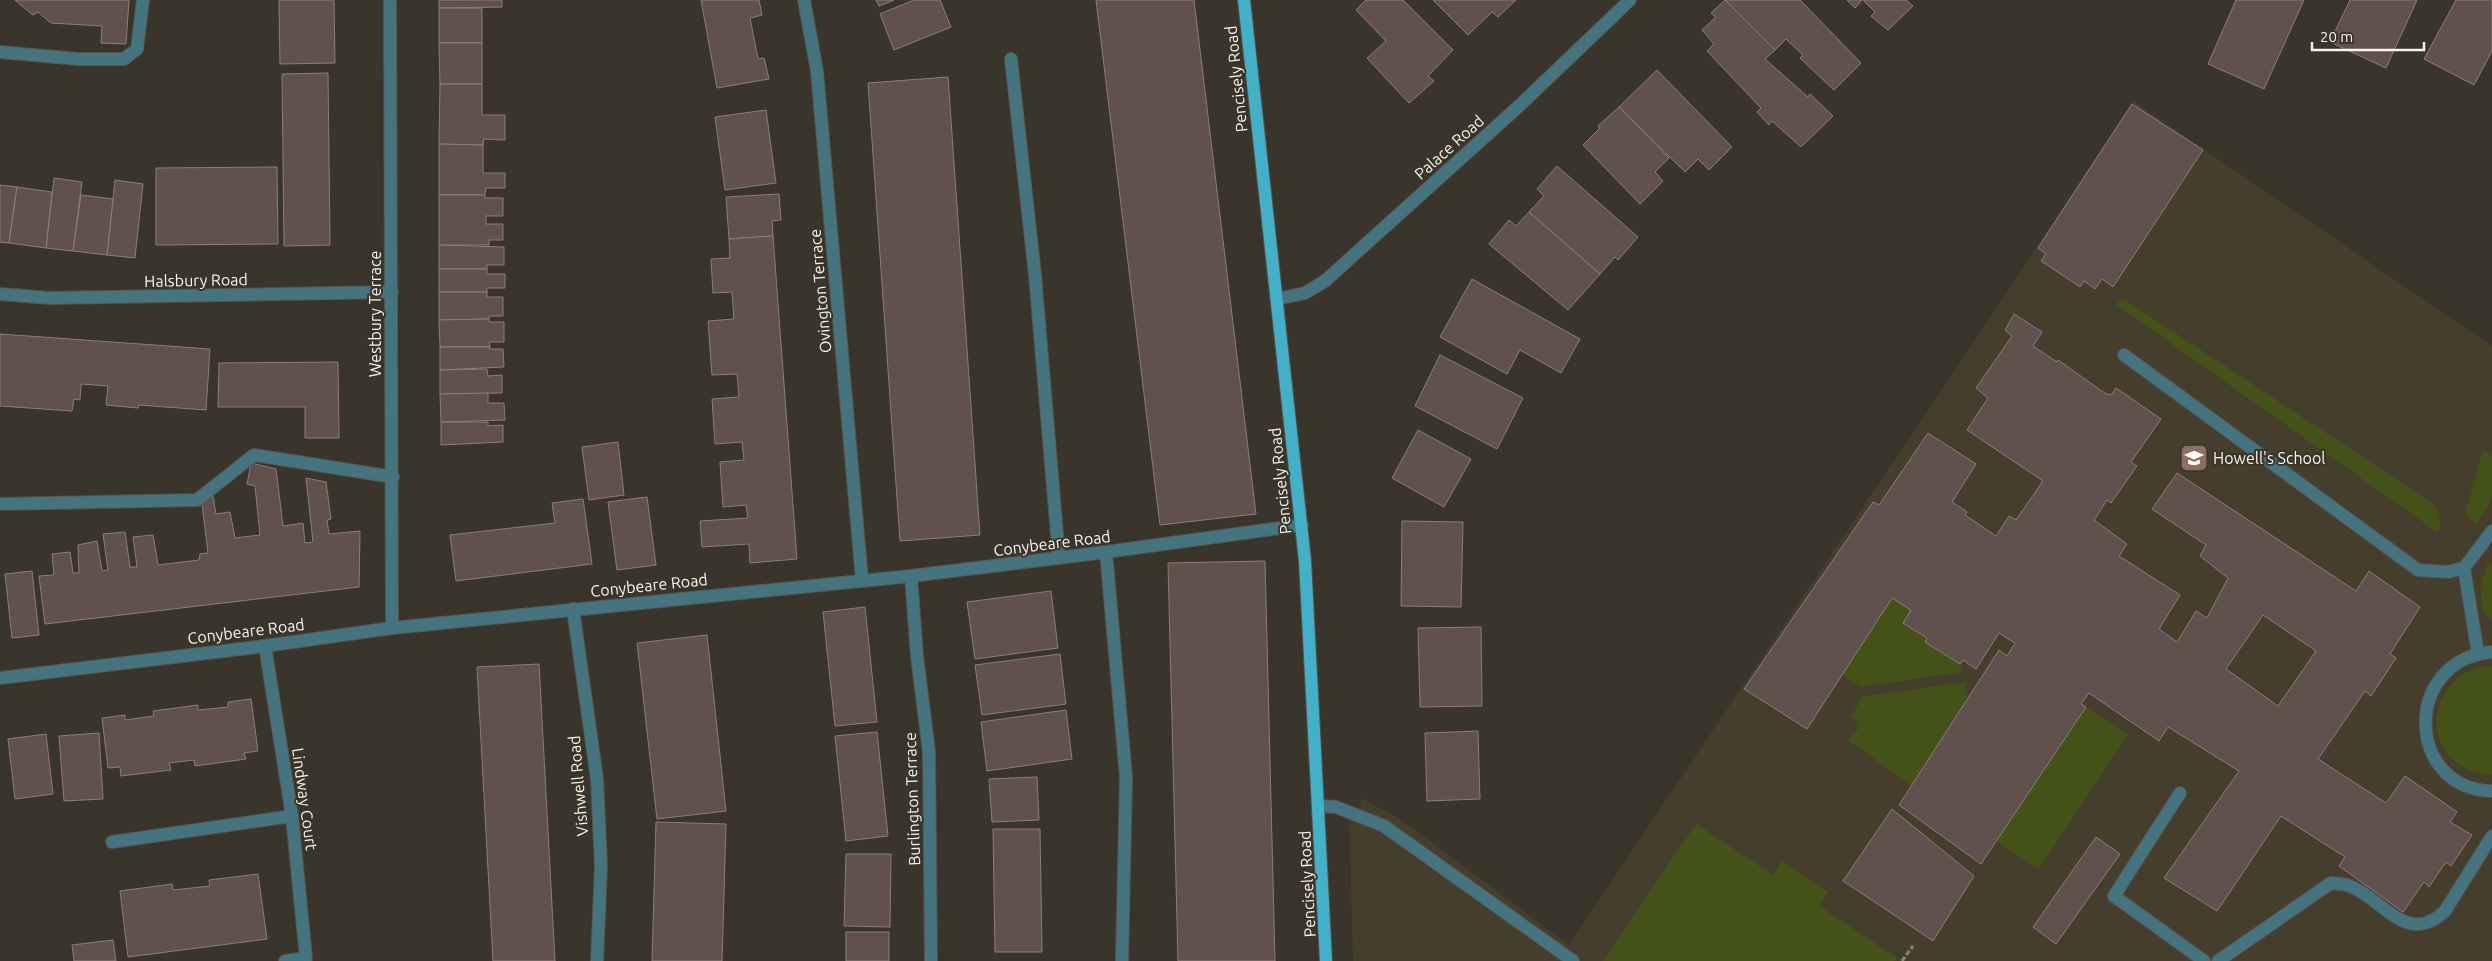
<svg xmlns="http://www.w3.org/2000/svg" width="2492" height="961" viewBox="0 0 2492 961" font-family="Ubuntu,sans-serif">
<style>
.built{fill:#463e2c}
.green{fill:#445218}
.building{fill:#60514f;stroke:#8d7d7b;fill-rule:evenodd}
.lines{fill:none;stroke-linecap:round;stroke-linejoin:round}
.minor-casing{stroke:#585349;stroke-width:14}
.major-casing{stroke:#585349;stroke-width:14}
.path{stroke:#8a857c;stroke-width:3;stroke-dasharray:5 2.5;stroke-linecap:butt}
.minor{stroke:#447480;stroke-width:12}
.major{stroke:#41b1ca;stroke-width:12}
.labels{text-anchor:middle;stroke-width:4;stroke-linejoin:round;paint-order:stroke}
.street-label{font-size:16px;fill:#f7f3ec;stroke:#3a352a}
.poi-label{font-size:16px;fill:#f7f3ec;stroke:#3a352a;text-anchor:start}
</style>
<rect width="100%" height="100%" fill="#3a352a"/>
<polygon class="built" points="2133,101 2492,346 2492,961 1353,961 1349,814 1357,813 1362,798 1405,822 1569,945 1993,313"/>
<g class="green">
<polygon points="2124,299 2433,504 2438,512 2441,529 2437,532 2117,305 2120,300"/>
<polygon points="2483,450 2492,456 2492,499 2476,524 2465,515"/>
<path d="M2488,562L2492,565V621C2474,609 2482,580 2488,562Z"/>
<polygon points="1892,598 1911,610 1903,623 1927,638 1925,642 1960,664 1962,672 1861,687 1841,674"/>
<path d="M2492,666V775H2490C2484,774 2477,774 2471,771C2415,748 2432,668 2492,666Z"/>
<polygon points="1965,682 1968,698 1912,786 1848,740 1858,729 1857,721 1851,717 1862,697"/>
<polygon points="2086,707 2128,735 2039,869 1996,841"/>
<polygon points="1696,824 1773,875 1783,861 1828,892 1819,906 1897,958 1895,961 1603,961"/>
</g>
<g class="building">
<polygon points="15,0 129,0 126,44 101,43 102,26 51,23 38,12 33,15"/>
<polygon points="279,0 334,0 335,63 280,64"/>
<polygon points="439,0 502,0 502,7 439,8"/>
<polygon points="701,0 759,0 762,15 750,18 758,59 764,58 769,79 717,88"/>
<polygon points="876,0 894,0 879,6"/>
<polygon points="914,0 940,0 951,27 894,50 880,14"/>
<polygon points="1096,0 1194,0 1256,514 1160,525"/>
<polygon points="1366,0 1403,0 1453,50 1428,76 1434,81 1409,103 1367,58 1386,41 1356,10"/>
<polygon points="1433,0 1516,0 1498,17 1492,12 1468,35"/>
<polygon points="1725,0 1800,0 1861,63 1834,90 1800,58 1803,55 1786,39 1775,50"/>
<polygon points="1725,0 1775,50 1765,59 1808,97 1810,94 1833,116 1801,147 1772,121 1769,125 1757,112 1761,108 1707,51 1714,44 1702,30 1716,17 1711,13"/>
<polygon points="1847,0 1862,0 1855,8"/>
<polygon points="1863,0 1906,0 1913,6 1888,30 1871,16 1875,12"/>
<polygon points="2236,0 2304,0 2264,89 2208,64"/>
<polygon points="2350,0 2417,0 2386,68 2330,42"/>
<polygon points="2456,0 2492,0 2492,51 2474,85 2424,59"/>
<rect x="439" y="8" width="43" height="35"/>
<polygon points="439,43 482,43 482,84 440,84"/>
<polygon points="1657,70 1732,147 1709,170 1698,159 1685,172 1619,107"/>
<polygon points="328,73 330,245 284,246 282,74"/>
<polygon points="948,77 980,535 900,541 868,83"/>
<polygon points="440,84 482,84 482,115 505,115 505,140 484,139 483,145 439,144"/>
<polygon points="2132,104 2203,150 2113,287 2102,279 2095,289 2084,281 2080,287 2041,261 2046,254 2038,248"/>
<polygon points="1619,107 1669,158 1655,172 1663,181 1640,204 1583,145 1600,128 1598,126"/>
<polygon points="766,110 776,183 725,190 715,117"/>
<polygon points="439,144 483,145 483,173 505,173 505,188 486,188 485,195 439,195"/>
<polygon points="1557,166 1638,237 1618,260 1615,257 1600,274 1529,212 1544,196 1537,189"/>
<polygon points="277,167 278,244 156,245 156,168"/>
<polygon points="54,178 82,182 73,251 46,248"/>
<polygon points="115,180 143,184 135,258 107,255"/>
<polygon points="0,185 17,187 9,243 0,242"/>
<polygon points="17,187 52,192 46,248 9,243"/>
<polygon points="779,194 781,220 772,221 773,236 729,239 726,197"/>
<polygon points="81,195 113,199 107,255 73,251"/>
<polygon points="439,195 485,195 485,198 503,198 503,216 486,216 486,224 503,224 503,240 489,240 489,245 439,245"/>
<polygon points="1529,212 1600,274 1568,310 1489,244 1509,220 1516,226"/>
<polygon points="773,236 797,559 750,563 749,544 702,547 700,521 748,518 746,505 723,507 720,462 744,460 742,442 715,444 712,399 739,397 737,374 712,375 708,321 734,319 732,292 713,293 711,259 730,258 729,239"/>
<polygon points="439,245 504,247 504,265 487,265 487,269 439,269"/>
<polygon points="439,269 487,269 487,274 505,274 505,288 487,288 487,292 439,292"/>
<polygon points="1472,279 1580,339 1561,373 1520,350 1507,374 1440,337"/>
<polygon points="439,292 487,292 487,297 503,297 503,316 489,316 489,319 439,320"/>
<path d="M2014,314L2042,332L2033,346L2057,362L2058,360L2106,394L2111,395L2116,388L2161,419L2131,462L2137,466L2111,503L2107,500L2094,520L2127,544L2119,556L2180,595L2159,629L2177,642L2196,611L2207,618L2228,578L2200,556L2206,545L2152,509L2177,473L2356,591L2369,571L2420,607L2390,654L2396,658L2371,696L2365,691L2318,759L2386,803L2405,776L2457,812L2450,822L2472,835L2451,866L2446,862L2429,887L2424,882L2403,912L2339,866L2345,857L2281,816L2217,911L2164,878L2239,771L2168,727L2159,741L2089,693L2081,704L2086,707L1981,864L1899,805L1999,650L2007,656L2015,643L1999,633L1976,669L1963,660L1960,664L1925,642L1927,638L1903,623L1911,610L1892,598L1807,729L1744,689L1873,502L1879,505L1928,433L1976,464L1952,502L1967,512L1965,515L1996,536L2009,516L2016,520L2043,481L1967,430L1988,398L1976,388L2012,336L2005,330ZM2263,615L2316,651L2278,706L2226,669Z"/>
<polygon points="489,319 489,322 504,322 504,342 489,342 490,347 440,347 439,320"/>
<polygon points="0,334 210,349 206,410 139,405 138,408 106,405 108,386 81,384 80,400 74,399 72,411 0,406"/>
<polygon points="440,347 490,347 489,349 503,349 504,367 440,370"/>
<polygon points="1440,355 1523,398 1497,449 1415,406"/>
<polygon points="338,362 339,438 305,438 305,407 218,407 219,363"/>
<polygon points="487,369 488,376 502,375 502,393 440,394 440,370"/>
<polygon points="488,393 488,403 504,403 505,420 441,422 440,394"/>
<polygon points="441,422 488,422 488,426 503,425 503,442 441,445"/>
<polygon points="1418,430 1471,459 1444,507 1392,478"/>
<polygon points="618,442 624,495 589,500 582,447"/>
<polygon points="251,463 276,469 283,526 303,523 305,543 313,542 306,478 326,482 331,519 327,520 329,534 360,531 359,587 45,624 39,576 54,575 52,554 70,552 73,573 79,573 78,545 97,541 102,571 108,570 103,534 125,532 130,567 137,567 133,537 153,535 158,565 199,560 200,554 208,553 202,504 213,496 216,514 230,512 235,538 260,535 255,486 247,484"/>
<polygon points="647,497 656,565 617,570 608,502"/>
<polygon points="583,499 592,564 456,581 450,535 555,523 552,503"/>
<polygon points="1402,521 1463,522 1461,607 1401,606"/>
<polygon points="1265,561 1275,961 1178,961 1168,563"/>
<polygon points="32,571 39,635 12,638 5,574"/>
<polygon points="1051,591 1058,648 975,659 967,602"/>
<polygon points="865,607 877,722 835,726 823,612"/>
<polygon points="1481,627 1482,706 1420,707 1418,628"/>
<polygon points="707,635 726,811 657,819 637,643"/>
<polygon points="1060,654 1066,704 982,715 975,665"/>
<polygon points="539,664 555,961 493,961 477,667"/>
<polygon points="251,699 258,751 244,753 246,759 195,766 194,760 169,763 171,770 121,776 120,767 108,768 102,718 125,715 125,720 154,716 153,711 198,705 198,710 228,707 228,702"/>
<polygon points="1066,710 1072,759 987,771 981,722"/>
<polygon points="1478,731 1480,799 1427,801 1425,733"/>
<polygon points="877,732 888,836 846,841 835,736"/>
<polygon points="99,733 103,799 64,801 59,736"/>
<polygon points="46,734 53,794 15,799 8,739"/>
<polygon points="1037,777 1039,820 992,822 989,779"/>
<polygon points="1892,809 1974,876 1933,941 1843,881"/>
<polygon points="656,822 726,824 722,961 652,961"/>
<polygon points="993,829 1040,829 1042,952 995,952"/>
<polygon points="2096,837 2120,854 2056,944 2033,927"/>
<polygon points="846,854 891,854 890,927 844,926"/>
<polygon points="258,874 267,939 128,957 120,891 172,884 173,890 210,886 209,880"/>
<rect x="846" y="932" width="43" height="29"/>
<polygon points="113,940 116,961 74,961 72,945"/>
</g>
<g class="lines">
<defs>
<g id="minor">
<polyline points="390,0 392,628"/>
<polyline points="804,0 817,71 862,580"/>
<polyline points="0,52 78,59 124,59 137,49 143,0"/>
<polyline points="1011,59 1035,275 1059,558"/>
<polyline points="0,294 49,298 392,292"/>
<polyline points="1277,299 1305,293 1325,281 1519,106 1630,0"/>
<polyline points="2124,355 2418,570 2448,572 2464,568"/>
<polyline points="0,504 197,500 254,455 393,477"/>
<polyline points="1106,552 1126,777 1122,961"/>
<polyline points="911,576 917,656 929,752 931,961"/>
<polyline points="573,609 597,779 601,866 597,961"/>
<polyline points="265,646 292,816 306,958 285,961"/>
<path d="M2492,652C2402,660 2405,789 2492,791"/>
<polyline points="2478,654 2464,568 2492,531"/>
<polyline points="0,678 265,646 392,628 911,576 1106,552 1302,525"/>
<polyline points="2180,793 2114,896 2204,961"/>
<polyline points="1319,806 1336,807 1384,826 1573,961"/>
<polyline points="112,842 292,816"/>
<path d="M2218,961L2331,883C2337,884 2345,884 2350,886C2384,900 2408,947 2445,911L2492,836"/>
</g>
<polyline id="major" points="1244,0 1305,561 1326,961"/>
</defs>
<use href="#minor" class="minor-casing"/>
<use href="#major" class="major-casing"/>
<polyline class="path" points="1902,961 1913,946"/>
<use href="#minor" class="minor"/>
<use href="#major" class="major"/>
</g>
<defs>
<symbol id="school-square" viewBox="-11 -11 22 22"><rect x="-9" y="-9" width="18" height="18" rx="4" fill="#8d6e63" stroke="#3a352a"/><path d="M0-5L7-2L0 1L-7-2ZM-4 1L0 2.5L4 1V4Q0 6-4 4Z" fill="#fff"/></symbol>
</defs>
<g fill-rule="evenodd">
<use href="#school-square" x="2178" y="442" width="32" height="32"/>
</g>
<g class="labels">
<g class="street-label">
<text transform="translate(1236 79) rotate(-96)" y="6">Pencisely Road</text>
<text transform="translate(1449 147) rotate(-42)" y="6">Palace Road</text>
<text transform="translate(196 280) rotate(-1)" y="6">Halsbury Road</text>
<text transform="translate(820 291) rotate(-95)" y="6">Ovington Terrace</text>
<text transform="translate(375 314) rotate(-90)" y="6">Westbury Terrace</text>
<text transform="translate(1280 481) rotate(-96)" y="6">Pencisely Road</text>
<text transform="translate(1052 543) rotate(-7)" y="6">Conybeare Road</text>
<text transform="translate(649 585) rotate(-6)" y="6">Conybeare Road</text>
<text transform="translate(246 631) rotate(-7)" y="6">Conybeare Road</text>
<text transform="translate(578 786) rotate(-95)" y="6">Vishwell Road</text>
<text transform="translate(305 799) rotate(82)" y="6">Lindway Court</text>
<text transform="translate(912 799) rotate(-92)" y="6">Burlington Terrace</text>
<text transform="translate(1307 884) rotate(-93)" y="6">Pencisely Road</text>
</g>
<g class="poi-label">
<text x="2213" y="464">Howell's School</text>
</g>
</g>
<path d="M2312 42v8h112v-8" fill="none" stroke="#f7f3ec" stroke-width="2.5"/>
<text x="2320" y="42" font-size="15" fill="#f7f3ec" stroke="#3a352a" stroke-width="4" paint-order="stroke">20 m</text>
</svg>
